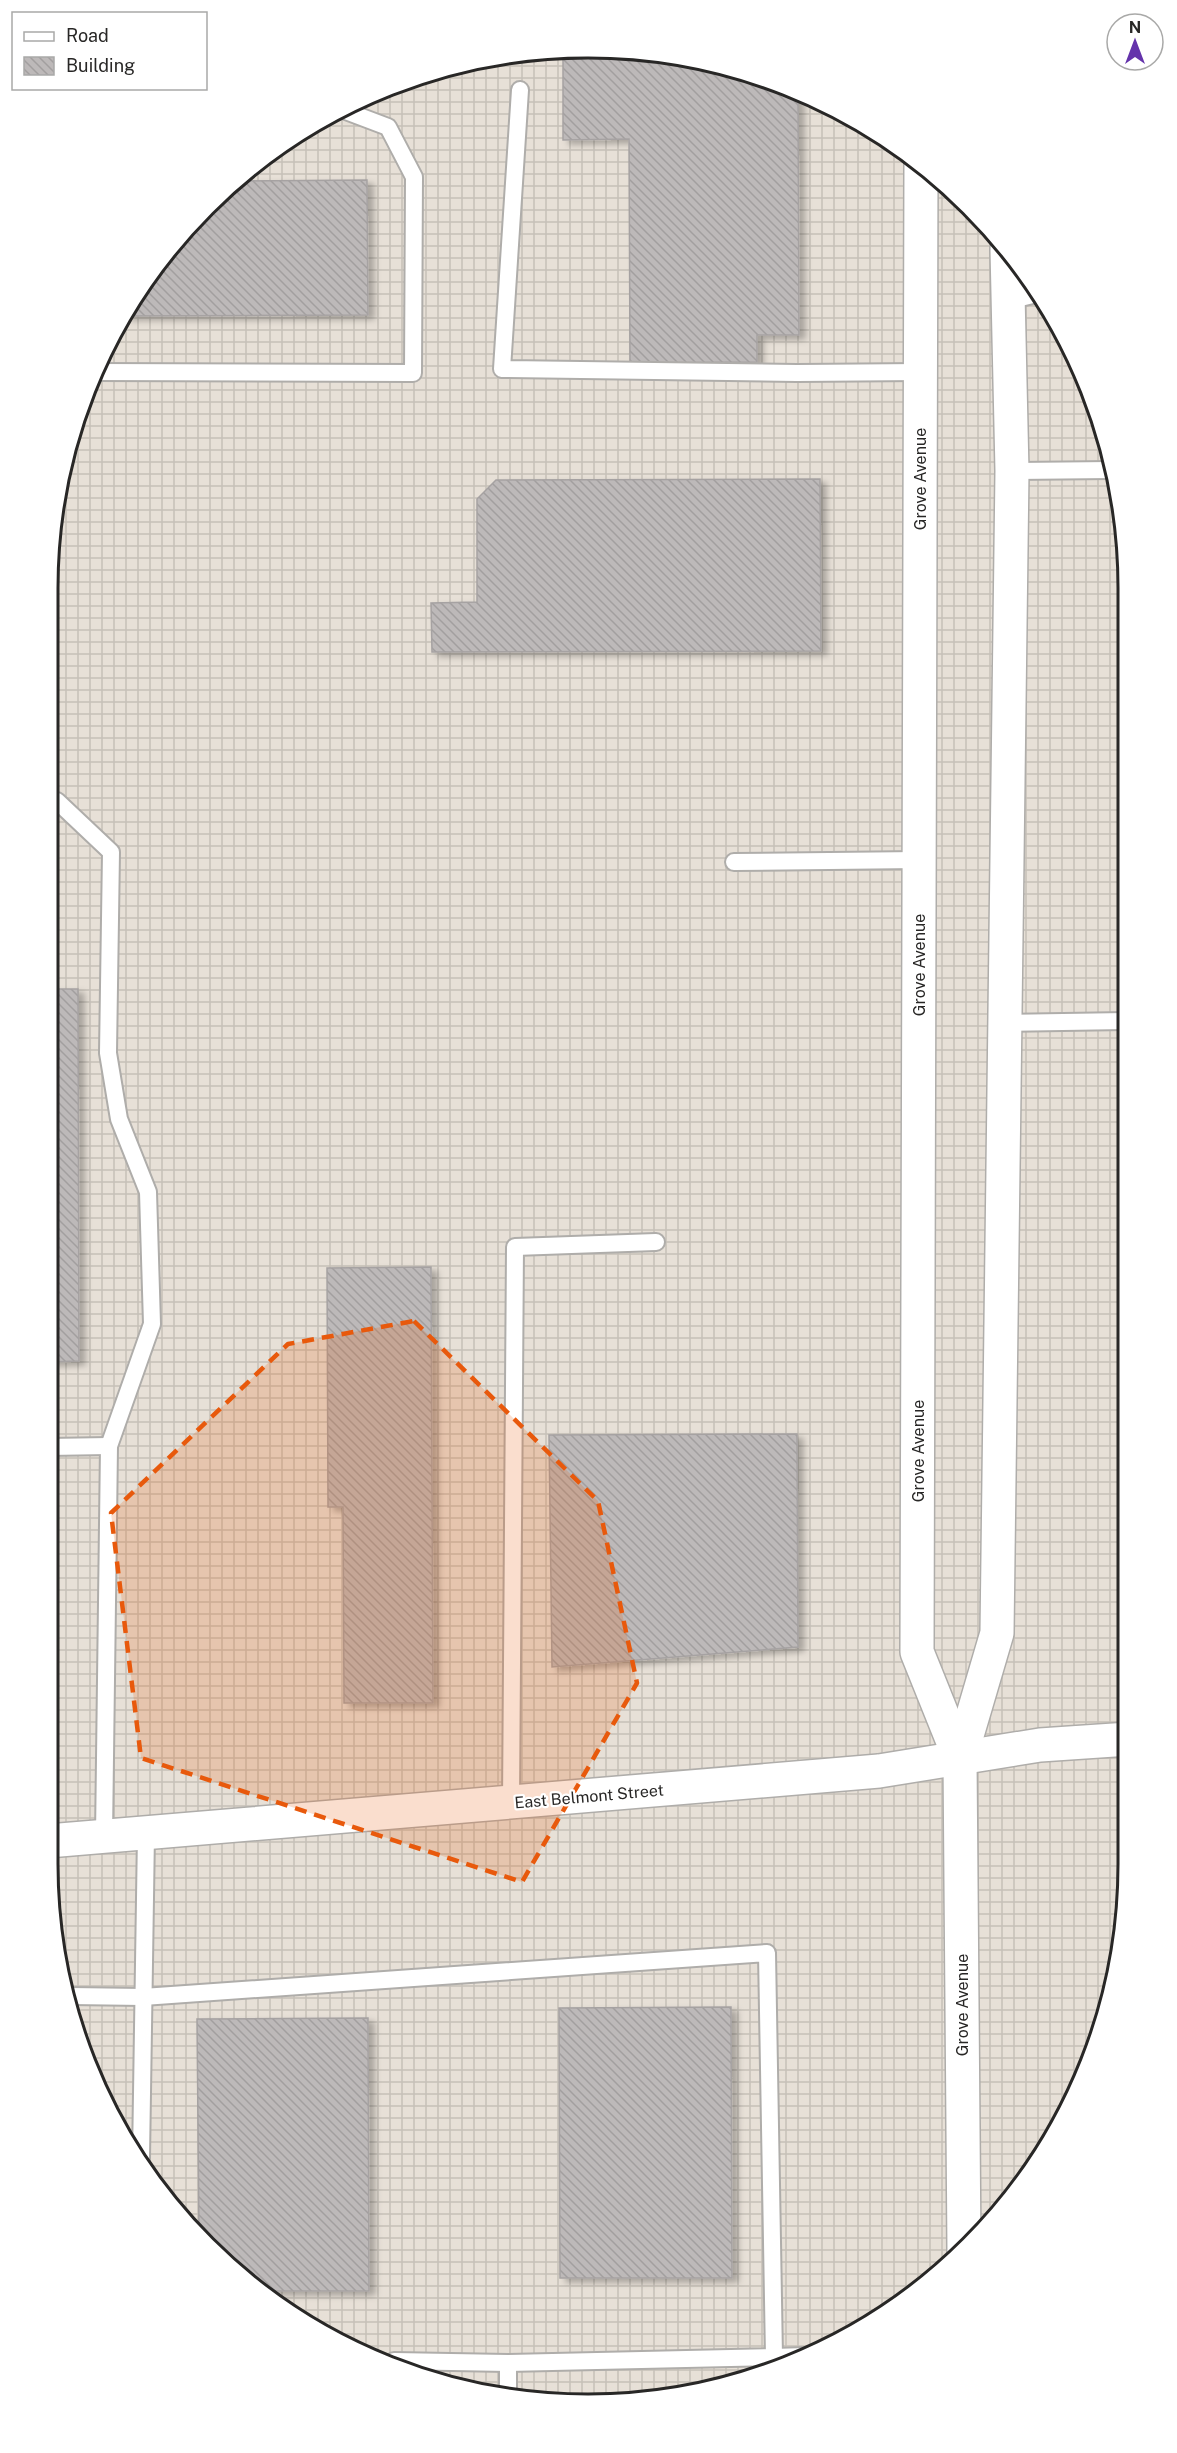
<svg xmlns="http://www.w3.org/2000/svg" width="1177" height="2453" viewBox="0 0 1177 2453" font-family="'Public Sans',sans-serif">
<style>
.industrial{fill:url(#industrial-grid)}
.building{fill:url(#building-back-hatch);stroke:#a6a2a2;stroke-width:1.5;filter:url(#shadow)}
.lines{fill:none;stroke-linecap:round;stroke-linejoin:round}
.service-casing{stroke:#afadaa;stroke-width:20}
.minor-casing{stroke:#afadaa;stroke-width:36}
.secondary-casing{stroke:#afadaa;stroke-width:36}
.service{stroke:#fff;stroke-width:16}
.minor{stroke:#fff;stroke-width:33}
.secondary{stroke:#fff;stroke-width:33}
.marked{fill:#e8590c;fill-opacity:0.2;stroke:#e8590c;stroke-width:4.5;stroke-dasharray:12 8;stroke-linejoin:round}
.labels{text-anchor:middle;stroke-width:4.5;stroke-linejoin:round;paint-order:stroke}
.street-label{font-size:16px;fill:#282726;stroke:#fff}
.rim{fill:none;stroke:#282726;stroke-width:3}
</style>
<defs>
<pattern id="industrial-grid" width="8" height="8" patternUnits="userSpaceOnUse" patternTransform="scale(1.5)"><rect width="8" height="8" fill="#e7e0d7"/><path d="M0 4h8M4 0v8" fill="none" stroke="#c6c0b8"/></pattern>
<pattern id="building-back-hatch" width="6" height="6" patternUnits="userSpaceOnUse" patternTransform="scale(1.5)"><rect width="6" height="6" fill="#bdb9b9"/><path d="M-1 5l2 2M0 0l6 6M5-1l2 2" fill="none" stroke="#a29f9f"/></pattern>
<filter id="shadow"><feDropShadow dx="6" dy="4" stdDeviation="3" flood-color="#0004"/></filter>
</defs>
<rect width="100%" height="100%" fill="#edebe8"/>
<polygon class="industrial" points="589,48 694,58 796,89 917,159 1017,259 1088,381 1124,518 1129,1865 1119,1970 1088,2072 1038,2165 971,2246 828,2349 659,2400 483,2395 318,2332 232,2271 160,2194 77,2039 48,1864 48,588 58,483 89,381 139,288 207,206 289,139 382,89 483,58"/>
<g class="building">
<polygon points="563,51 614,51 694,58 798,91 799,335 757,335 757,362 630,363 629,139 563,140"/>
<polygon points="367,180 368,315 124,316 139,288 207,206 238,181"/>
<polygon points="820,479 821,651 432,652 431,603 477,602 477,499 496,480"/>
<polygon points="1124,612 1125,612 1125,941"/>
<polygon points="48,989 78,989 79,1361 48,1362"/>
<polygon points="431,1267 433,1703 344,1703 343,1507 328,1507 327,1268"/>
<polygon points="797,1434 798,1647 552,1667 549,1435"/>
<polygon points="731,2007 732,2278 560,2278 559,2008"/>
<polygon points="368,2018 369,2291 260,2291 232,2271 199,2235 197,2019"/>
</g>
<g class="lines">
<defs>
<g id="service">
<polyline points="520,90 502,369 797,373 921,372"/>
<polyline points="1008,301 1037,294"/>
<polyline points="94,372 413,373 414,177 388,127 343,110"/>
<polyline points="1012,471 1111,470"/>
<polyline points="48,801 57,801 111,852 108,1053 119,1119 148,1192 152,1324 109,1446 104,1836"/>
<polyline points="734,862 919,860"/>
<polyline points="1005,1023 1126,1021"/>
<polyline points="48,1447 109,1446"/>
<polyline points="511,1802 515,1247 656,1242"/>
<polyline points="70,1996 143,1997 767,1953 774,2357 508,2363 394,2361"/>
<polyline points="141,2158 146,1833"/>
<polyline points="508,2363 508,2395"/>
<polyline points="774,2366 774,2357 805,2356"/>
</g>
<polyline id="minor" points="48,1841 879,1771 1040,1745 1129,1739"/>
<g id="secondary">
<polyline points="921,164 917,1652 960,1759"/>
<polyline points="964,2251 960,1759 997,1633 1012,471 1007,249"/>
</g>
</defs>
<use href="#service" class="service-casing"/>
<use href="#minor" class="minor-casing"/>
<use href="#secondary" class="secondary-casing"/>
<use href="#service" class="service"/>
<use href="#minor" class="minor"/>
<use href="#secondary" class="secondary"/>
</g>
<path class="marked" d="M414,1321L598,1501L637,1683L522,1882L141,1758L111,1513L288,1344Z"/>
<g class="labels">
<g class="street-label">
<text transform="translate(920 479) rotate(-90)" y="6">Grove Avenue</text>
<text transform="translate(919 965) rotate(-90)" y="6">Grove Avenue</text>
<text transform="translate(918 1451) rotate(-90)" y="6">Grove Avenue</text>
<text transform="translate(589 1796) rotate(-5)" y="6">East Belmont Street</text>
<text transform="translate(962 2005) rotate(-90)" y="6">Grove Avenue</text>
</g>
</g>
<path d="M0 0H1177V2453H0ZM588 58H588A530 530 0 0 1 1118 588V1864A530 530 0 0 1 588 2394H588A530 530 0 0 1 58 1864V588A530 530 0 0 1 588 58Z" fill="#fff" fill-rule="evenodd"/>
<path class="rim" d="M588 58H588A530 530 0 0 1 1118 588V1864A530 530 0 0 1 588 2394H588A530 530 0 0 1 58 1864V588A530 530 0 0 1 588 58Z"/>
<rect x="12" y="12" width="195" height="78" fill="#ffffff" stroke="#a9a9a8" stroke-width="1.5"/>
<rect x="24" y="32" width="30" height="9" fill="#ffffff" stroke="#a9a9a8" stroke-width="1.5"/>
<text x="66" y="42" font-size="18" fill="#282726">Road</text>
<rect x="24" y="57" width="30" height="18" fill="url(#building-back-hatch)" stroke="#a9a9a8" stroke-width="1.5"/>
<text x="66" y="72" font-size="18" fill="#282726">Building</text>
<g transform="translate(1135 42)"><circle r="28" fill="#ffffff" stroke="#a9a9a8" stroke-width="1.5"/>
<path d="M0-4.5L10 22L0 15L-10 22Z" fill="#6433ab"/>
<text y="-9" font-size="16" font-weight="bold" text-anchor="middle" fill="#282726">N</text>
</g>
</svg>
